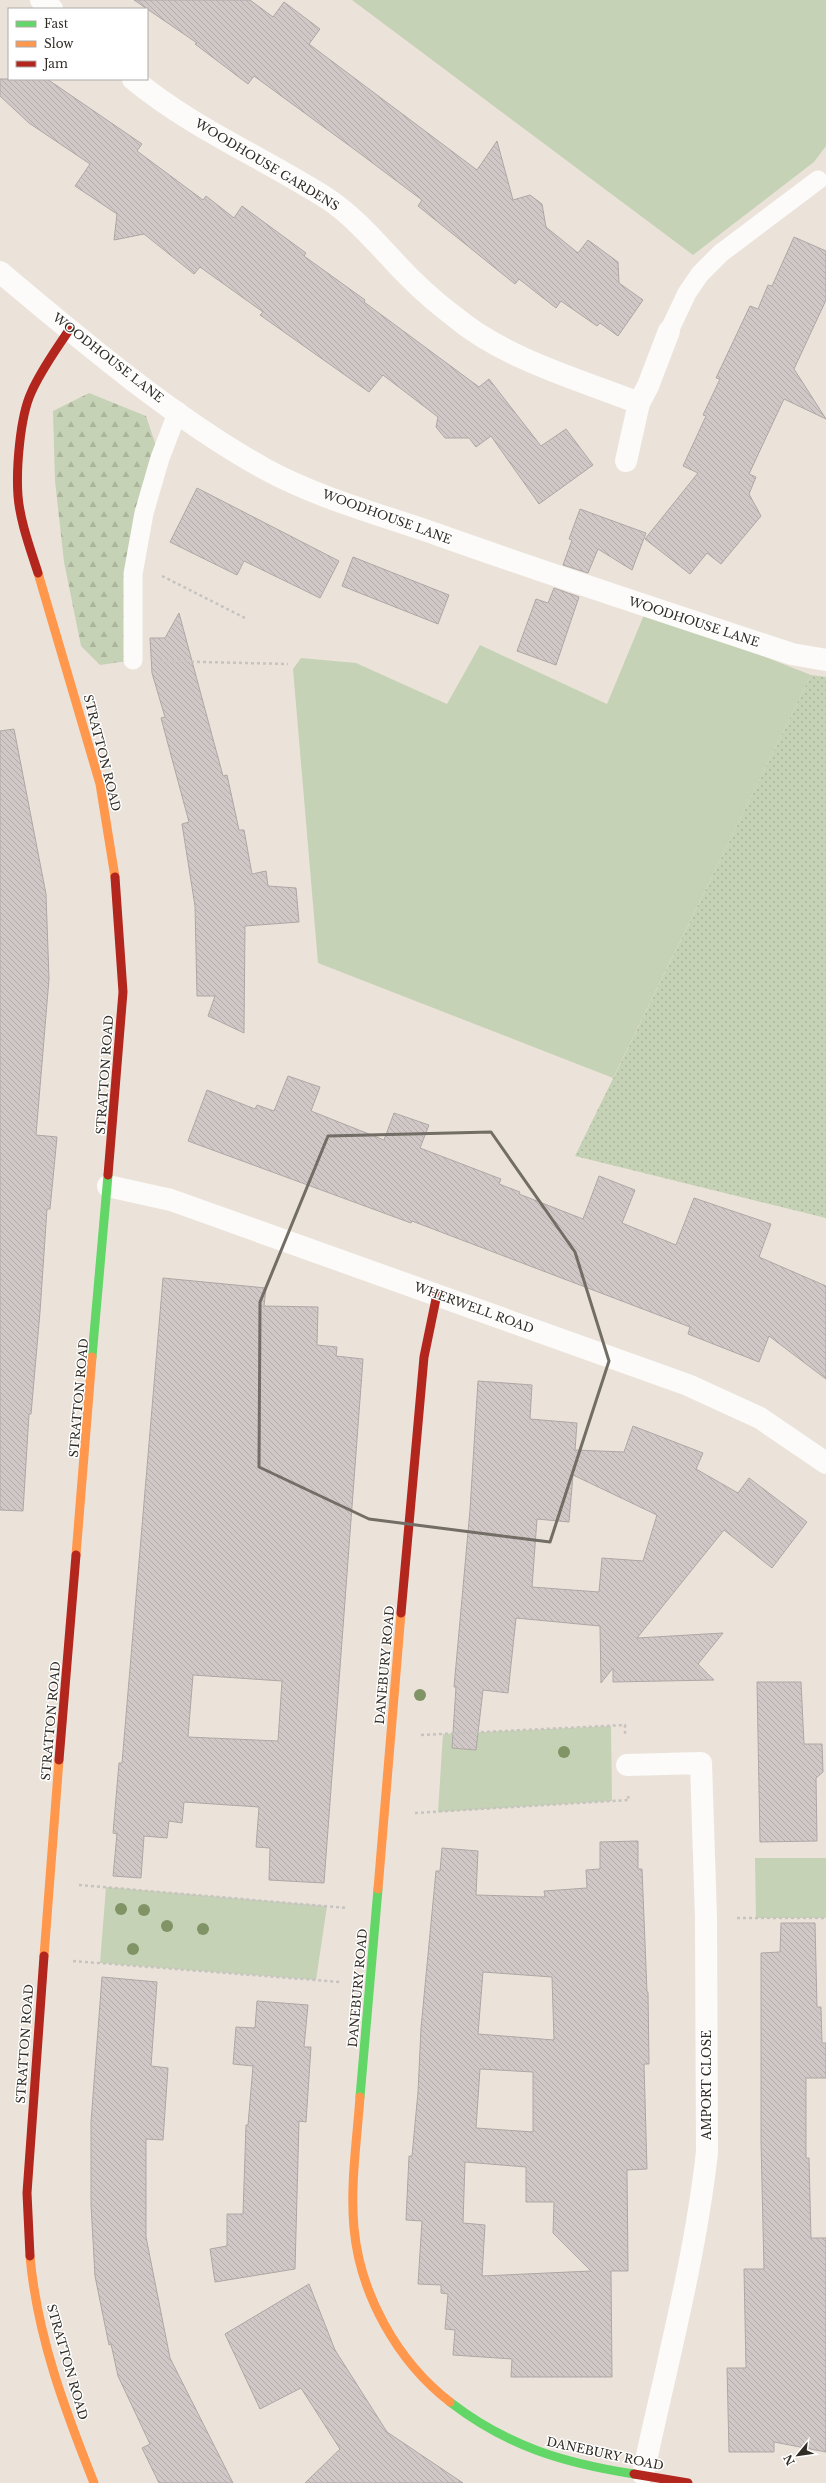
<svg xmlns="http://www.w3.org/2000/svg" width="826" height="2483" viewBox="0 0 826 2483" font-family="'Libre Baskerville',serif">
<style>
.grass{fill:#c6d2b5}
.forest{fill:url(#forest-firs)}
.park{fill:url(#park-dots)}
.building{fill:url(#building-back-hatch);stroke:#aea7a5;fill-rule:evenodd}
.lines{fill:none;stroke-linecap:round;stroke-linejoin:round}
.path{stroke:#c6c3c1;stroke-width:2.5;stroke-dasharray:3 3;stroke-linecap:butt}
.lane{stroke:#fcfbf9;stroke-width:19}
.street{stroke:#fcfbf9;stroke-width:22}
.fast{stroke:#63d668;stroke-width:9}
.slow{stroke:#ff974d;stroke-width:9}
.jam{stroke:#b3261e;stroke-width:9}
.tree{fill:#819465}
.marked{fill:none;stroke:#726d65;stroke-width:3;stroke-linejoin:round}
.labels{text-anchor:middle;stroke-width:3;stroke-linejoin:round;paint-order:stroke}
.street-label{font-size:12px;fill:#312d26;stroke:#fff}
</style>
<defs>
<pattern id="forest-firs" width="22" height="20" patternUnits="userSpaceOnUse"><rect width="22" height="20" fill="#c6d2b5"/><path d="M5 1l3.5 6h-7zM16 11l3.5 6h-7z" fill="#abb59c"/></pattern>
<pattern id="park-dots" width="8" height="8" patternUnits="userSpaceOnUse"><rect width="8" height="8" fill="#c6d2b5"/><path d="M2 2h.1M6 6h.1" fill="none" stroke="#abb59c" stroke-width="1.8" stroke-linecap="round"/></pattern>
<pattern id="building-back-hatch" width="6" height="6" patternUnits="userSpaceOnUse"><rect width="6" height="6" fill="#d0c8c6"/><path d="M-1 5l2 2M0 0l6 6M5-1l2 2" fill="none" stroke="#b3acaa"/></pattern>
</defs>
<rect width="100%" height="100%" fill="#ebe3da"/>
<g class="grass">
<polygon points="352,0 826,0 826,146 814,162 693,255"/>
<polygon points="646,610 811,675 613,1078 318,963 293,669 301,658 356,663 447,704 480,645 607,704"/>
<polygon points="611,1726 612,1801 438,1812 443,1734"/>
<polygon points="755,1858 826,1858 826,1918 756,1918"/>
<polygon points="106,1887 327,1906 316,1980 100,1963"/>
</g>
<polygon class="forest" points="89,393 146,416 160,458 128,661 100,665 81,646 64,562 55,481 53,411"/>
<polygon class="park" points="811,675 826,677 826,1218 575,1156"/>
<g class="building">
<polygon points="134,0 250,0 273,17 284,2 320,29 309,44 477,170 497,141 513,200 530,195 542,204 546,227 578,253 588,240 618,262 619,283 643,300 618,336 600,323 597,326 561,301 556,308 519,279 515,284 418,206 422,200 358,152 254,76 248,84 195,44 197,43"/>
<polygon points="0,79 47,79 142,144 137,151 203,200 206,196 234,218 242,206 306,253 304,256 365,300 364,302 479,387 489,379 541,446 566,429 593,465 539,504 491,436 476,447 469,438 445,438 436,427 438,417 383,375 369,392 260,315 263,312 200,267 194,274 144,234 114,240 117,214 75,186 90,164 29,123 0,96"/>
<polygon points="794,237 826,251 826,300 794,369 826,419 784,399 749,474 756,477 749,494 761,516 721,564 707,553 690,574 645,539 698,473 683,466 706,416 703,415 720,379 716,378 750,306 758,309 768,285 772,286"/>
<polygon points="197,488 339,561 320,598 244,561 237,575 170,542"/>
<polygon points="580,509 646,533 632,570 598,549 588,573 563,565 572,540 569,539"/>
<polygon points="353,557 449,595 438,624 342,586"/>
<polygon points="554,588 579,597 556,665 517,651 536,599 548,603"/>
<polygon points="179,613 223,776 227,775 239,830 244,830 252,874 266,871 268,886 296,888 299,922 245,926 244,1033 208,1016 215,996 197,996 195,906 182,824 189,822 161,718 165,717 152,673 150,638 165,638"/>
<polygon points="14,729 46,894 49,979 36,1135 57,1137 50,1209 47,1209 40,1312 31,1414 29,1414 23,1511 0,1510 0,731"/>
<polygon points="288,1076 320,1087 311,1111 384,1140 394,1113 429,1125 420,1148 501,1179 499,1184 520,1192 519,1194 583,1219 599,1176 635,1190 622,1223 676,1245 694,1198 771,1224 759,1257 826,1286 826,1379 769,1336 759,1362 688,1334 690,1327 412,1221 411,1223 188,1141 207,1090 255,1109 257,1105 274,1111"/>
<path d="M163,1278L266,1288L264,1306L318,1307L317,1345L337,1347L336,1356L363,1359L324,1883L269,1880L270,1848L256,1847L259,1807L184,1802L182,1823L169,1821L167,1838L144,1836L141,1878L113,1876L117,1834L113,1833L119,1763H122ZM193,1675L282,1681L278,1741L188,1737Z"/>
<path d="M478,1381L532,1385L530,1419L577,1423L575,1450L624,1452L633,1426L703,1453L696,1469L738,1493L749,1478L807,1522L772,1568L724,1530L637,1638L723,1633L698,1664L714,1680L613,1682V1668L601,1683L600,1626L516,1618L508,1693L483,1690L476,1750L452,1748L456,1687H454L470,1510ZM573,1475L657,1515L643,1561L602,1558L599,1592L532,1587L537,1519L569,1522Z"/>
<polygon points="757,1682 801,1682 804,1744 822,1744 823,1772 816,1778 817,1841 760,1842"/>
<path d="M638,1841V1869H642L647,1992H648L649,2064H644L647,2169L627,2170L628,2271H611L612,2377H511L512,2359L453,2355L455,2330L445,2329L448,2294L441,2293V2285L418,2284L422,2221L406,2220L409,2156H412L418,2092L421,2028L436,1871H440L442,1848L478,1851L476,1895L545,1897L544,1891L587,1888L586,1870L600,1869V1842ZM483,1972L552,1977L554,2040L478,2034ZM480,2069L533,2072V2132L476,2128ZM465,2162L526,2167V2202H554L553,2233L591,2271L482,2276L485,2225L463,2223Z"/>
<polygon points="781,1923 815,1923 817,2007 821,2007 822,2043 826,2043 826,2078 806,2078 806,2158 809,2158 811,2238 826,2238 826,2452 774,2442 774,2452 729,2452 727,2368 746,2368 744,2269 764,2269 761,2142 761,1953 780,1952"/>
<polygon points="102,1977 157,1982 151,2066 168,2068 163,2140 146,2139 146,2237 170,2358 233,2483 159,2483 142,2448 150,2444 118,2376 111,2344 109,2345 95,2276 91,2205 91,2122"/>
<polygon points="257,2001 308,2005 304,2047 311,2047 306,2122 299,2121 295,2269 215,2282 210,2249 227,2246 227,2214 243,2214 246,2125 248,2125 253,2066 233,2064 236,2027 255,2028"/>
<polygon points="309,2284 335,2350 387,2432 463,2483 305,2483 340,2449 301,2388 260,2409 225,2334"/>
</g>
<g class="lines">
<g class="path">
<polyline points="162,576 247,619"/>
<polyline points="161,661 288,664"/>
<polyline points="421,1735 625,1725 625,1735"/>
<polyline points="415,1813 629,1800 628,1796"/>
<polyline points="79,1885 347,1908"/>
<polyline points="737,1918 826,1918"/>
<polyline points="73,1961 340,1982"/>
</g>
<g class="lane">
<polyline points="669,331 687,293 700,274 721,253 818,180"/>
<polyline points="133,660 133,574 144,513 160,458 178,411"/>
</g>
<g class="street">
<polyline points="41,0 52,9"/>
<path d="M133,79C192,128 264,158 328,199C359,220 383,251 409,277C423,291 439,305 455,317C505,359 580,380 639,403"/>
<path d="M0,272C81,340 173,418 265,469C318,498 379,514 436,534C554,576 673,615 792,654L826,660"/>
<polyline points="626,461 639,403 648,386 669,331"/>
<polyline points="108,1186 171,1200 688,1385 760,1418 826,1463"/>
<path d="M627,1765L701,1763L706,1918L707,2152C695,2260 666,2367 643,2474"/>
</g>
<g class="fast">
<polyline points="92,1357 108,1175"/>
<polyline points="360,2097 378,1889"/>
<path d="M450,2402C507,2446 563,2463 634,2474"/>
</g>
<g class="slow">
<polyline points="38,573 100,784 115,877"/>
<polyline points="76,1555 92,1357"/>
<polyline points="378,1889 401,1613"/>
<polyline points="44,1956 59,1760"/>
<path d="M360,2097C357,2140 350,2185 354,2228C360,2294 397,2361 450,2402"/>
<path d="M30,2256C37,2336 65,2410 94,2483"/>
</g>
<g class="jam">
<path d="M38,573C30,548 20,521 18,496C16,469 20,417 31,393C41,370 56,350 69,330"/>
<polyline points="108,1175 123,992 115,877"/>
<polyline points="401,1613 424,1357 437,1294"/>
<polyline points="59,1760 76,1555"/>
<polyline points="30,2256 27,2193 44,1956"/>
<polyline points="634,2474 688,2483"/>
</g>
</g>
<g class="tree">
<circle cx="420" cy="1695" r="6"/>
<circle cx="564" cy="1752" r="6"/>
<circle cx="121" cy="1909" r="6"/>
<circle cx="144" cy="1910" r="6"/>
<circle cx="167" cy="1926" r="6"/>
<circle cx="203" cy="1929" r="6"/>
<circle cx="133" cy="1949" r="6"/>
</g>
<path class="marked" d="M491,1132L575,1252L609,1361L550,1542L369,1519L259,1467L260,1302L328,1136Z"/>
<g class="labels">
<g class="street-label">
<text transform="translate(267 165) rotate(31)" y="4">WOODHOUSE GARDENS</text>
<text transform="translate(108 358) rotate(38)" y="4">WOODHOUSE LANE</text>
<text transform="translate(387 517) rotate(20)" y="4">WOODHOUSE LANE</text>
<text transform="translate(694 622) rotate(18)" y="4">WOODHOUSE LANE</text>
<text transform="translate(102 753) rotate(76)" y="4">STRATTON ROAD</text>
<text transform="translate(105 1075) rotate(-86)" y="4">STRATTON ROAD</text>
<text transform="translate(474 1308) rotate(20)" y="4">WHERWELL ROAD</text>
<text transform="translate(79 1398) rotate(-85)" y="4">STRATTON ROAD</text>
<text transform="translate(385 1665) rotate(-85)" y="4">DANEBURY ROAD</text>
<text transform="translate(51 1721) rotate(-85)" y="4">STRATTON ROAD</text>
<text transform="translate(358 1988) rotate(-85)" y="4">DANEBURY ROAD</text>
<text transform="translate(25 2044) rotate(-86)" y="4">STRATTON ROAD</text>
<text transform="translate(707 2085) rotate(-90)" y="4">AMPORT CLOSE</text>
<text transform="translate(67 2362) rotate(74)" y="4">STRATTON ROAD</text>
<text transform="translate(605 2454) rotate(12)" y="4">DANEBURY ROAD</text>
</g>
</g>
<rect x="8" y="8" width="140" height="72" fill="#ffffff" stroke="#adaba8"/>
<rect x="16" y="21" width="20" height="6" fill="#63d668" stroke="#adaba8"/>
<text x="44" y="28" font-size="12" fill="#312d26">Fast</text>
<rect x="16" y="41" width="20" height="6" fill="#ff974d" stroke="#adaba8"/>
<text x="44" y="48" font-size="12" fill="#312d26">Slow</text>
<rect x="16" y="61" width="20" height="6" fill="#b3261e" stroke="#adaba8"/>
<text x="44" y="68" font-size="12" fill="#312d26">Jam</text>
<g transform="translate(798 2455) rotate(241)" stroke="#ffffff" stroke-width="3" paint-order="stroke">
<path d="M0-3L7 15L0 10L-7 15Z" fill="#312d26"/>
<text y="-6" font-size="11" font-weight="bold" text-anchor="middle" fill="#312d26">N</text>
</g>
</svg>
